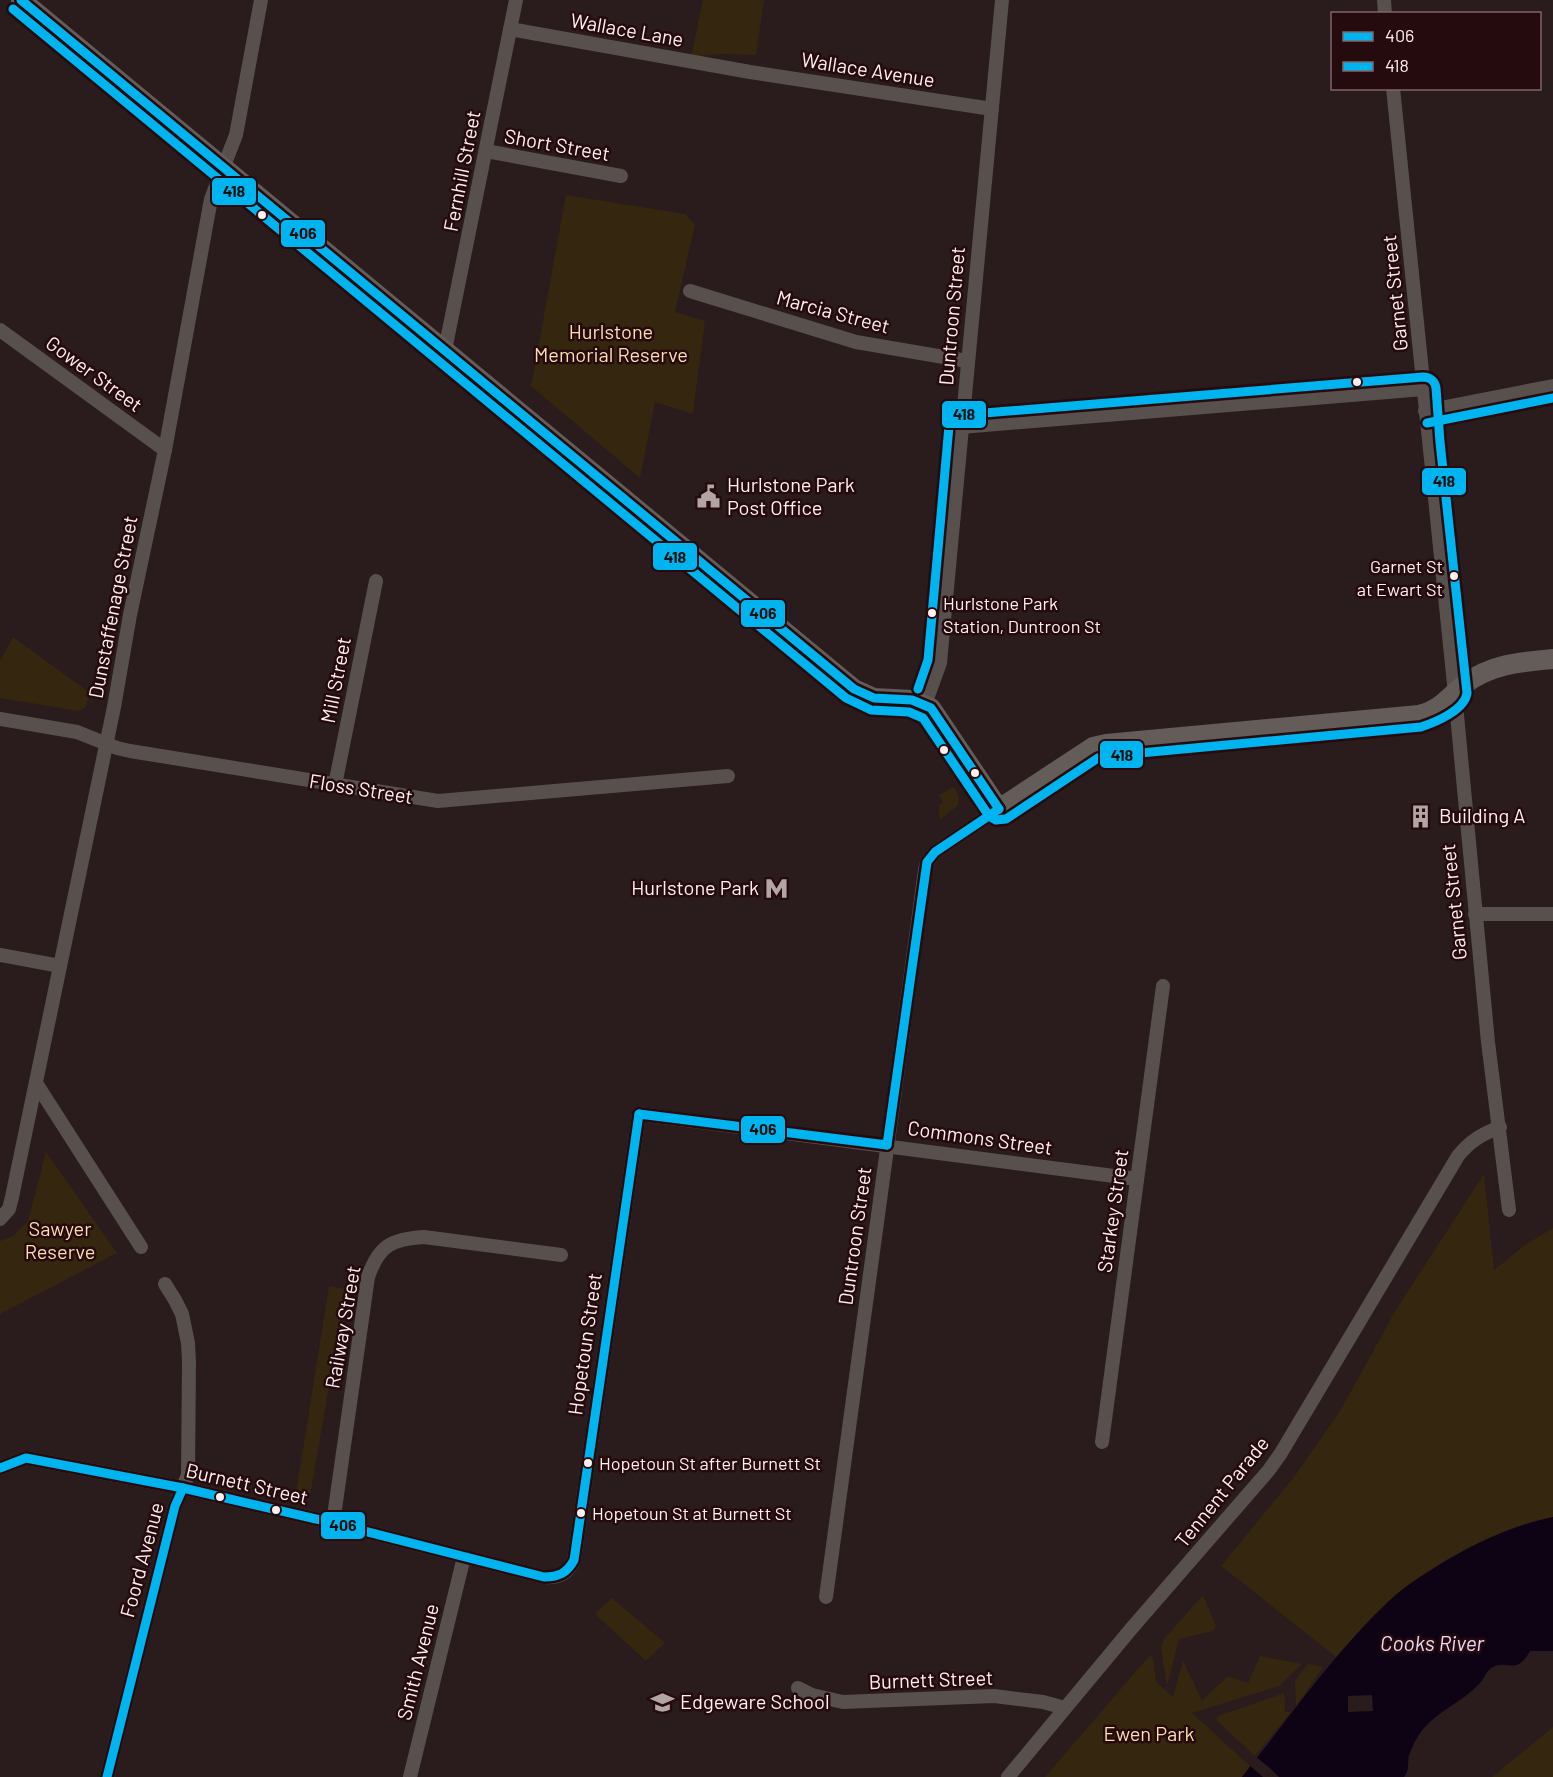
<svg xmlns="http://www.w3.org/2000/svg" width="1553" height="1777" viewBox="0 0 1553 1777" font-family="Barlow,sans-serif">
<style>
.green{fill:#35260f}
.water{fill:#0e0314}
.pier{fill:#2a1b1c}
.lines{fill:none;stroke-linecap:round;stroke-linejoin:round}
.street{stroke:#57504d;stroke-width:14}
.secondary{stroke:#635c58;stroke-width:20}
.bus-1-casing{stroke:#260b0e;stroke-width:14}
.bus-2-casing{stroke:#260b0e;stroke-width:14}
.bus-1{stroke:#00b5ef;stroke-width:9}
.bus-2{stroke:#00b5ef;stroke-width:9}
.bus-dot{fill:#ffefef;stroke:#260b0e;stroke-width:2}
.labels{text-anchor:middle;stroke-width:5;stroke-linejoin:round;paint-order:stroke}
.bus-label{font-size:18px;fill:#ffefef;stroke:#260b0e;text-anchor:start}
.street-label{font-size:20px;fill:#ffefef;stroke:#260b0e}
.park-label{font-size:20px;fill:#fadeb2;stroke:#260b0e}
.poi-label{font-size:20px;fill:#ffefef;stroke:#260b0e;text-anchor:start}
.water-label{font-size:21px;font-style:italic;fill:#ebd7f8;stroke:#260b0e}
.line-badge{stroke:#260b0e;stroke-width:2}
.pale-badge-label{font-size:16px;text-anchor:middle;font-weight:bold;fill:#111}
</style>
<rect width="100%" height="100%" fill="#2a1b1c"/>
<g class="green">
<polygon points="703,0 764,0 756,55 721,54 691,57"/>
<polygon points="566,195 685,214 695,225 675,312 705,321 693,414 655,402 640,478 531,386"/>
<polygon points="13,637 90,693 86,707 79,711 0,698 0,661"/>
<polygon points="954,787 959,797 958,805 940,820 939,805 943,802 939,795"/>
<polygon points="46,1152 117,1253 0,1314 0,1241 13,1236 28,1221"/>
<path d="M1484,1174L1494,1270L1528,1243L1553,1228V1517C1498,1528 1432,1563 1390,1600C1370,1617 1354,1638 1336,1657L1221,1566L1294,1477L1340,1411L1397,1308Z"/>
<polygon points="329,1286 346,1289 310,1496 296,1493"/>
<polygon points="1203,1595 1216,1626 1213,1631 1179,1639 1167,1686 1161,1648 1164,1639"/>
<polygon points="612,1598 665,1643 646,1661 595,1614"/>
<polygon points="1150,1655 1153,1658 1156,1682 1173,1697 1183,1661 1202,1700 1228,1676 1248,1683 1260,1656 1302,1664 1279,1686 1192,1713 1250,1766 1242,1777 1045,1777"/>
<polygon points="1308,1664 1323,1667 1296,1706 1295,1681"/>
<polygon points="1284,1693 1285,1712 1291,1712 1255,1756 1216,1720 1218,1716"/>
<polygon points="1553,1727 1553,1777 1492,1777"/>
</g>
<path class="water" d="M1553,1517V1651H1530C1516,1677 1506,1658 1491,1668C1486,1672 1484,1679 1480,1683C1461,1704 1431,1713 1417,1738C1414,1743 1411,1750 1409,1755C1407,1764 1410,1770 1404,1777H1242C1289,1718 1333,1654 1388,1602C1402,1588 1420,1577 1436,1567C1473,1544 1510,1526 1553,1517Z"/>
<g class="pier">
<polygon points="1372,1695 1373,1711 1348,1712 1348,1696"/>
<polygon points="1255,1756 1271,1769 1279,1777 1263,1777 1248,1764"/>
</g>
<g class="lines">
<g class="street">
<polyline points="1384,0 1385,14"/>
<polyline points="510,29 750,72 992,109"/>
<polyline points="1393,88 1455,694 1488,1042 1509,1210"/>
<polyline points="486,151 621,176"/>
<polyline points="690,291 856,342 967,361"/>
<polyline points="0,330 165,450"/>
<polyline points="445,350 516,0"/>
<polyline points="1425,411 1553,386"/>
<polyline points="961,427 1424,389"/>
<polyline points="925,704 940,663 1002,0"/>
<polyline points="0,719 77,732 117,748 130,751 438,801 728,776"/>
<polyline points="335,785 376,581"/>
<polyline points="1475,914 1553,914"/>
<polyline points="0,955 60,966"/>
<polyline points="36,1083 141,1247"/>
<polyline points="0,1219 9,1209 12,1197 114,707 130,615 165,450 211,199 236,135 261,0"/>
<polyline points="1102,1442 1163,986"/>
<path d="M0,1468L26,1458L183,1488L333,1523L544,1577C559,1578 567,1574 574,1560L639,1114L1137,1179"/>
<path d="M333,1523L368,1277C379,1245 392,1239 424,1237L561,1255"/>
<polyline points="826,1597 925,870 927,862 935,852 999,809"/>
<polyline points="798,1688 812,1695 843,1702 994,1696 1043,1702 1065,1708"/>
<polyline points="107,1777 175,1506 188,1475 189,1362 188,1343 182,1314 175,1300 165,1284"/>
<polyline points="410,1777 464,1557"/>
<path d="M1008,1777L1131,1629L1269,1470L1281,1453L1458,1156C1470,1141 1482,1134 1500,1127"/>
</g>
<path class="secondary" d="M21,0L843,680L854,689L874,698L912,700L931,708L999,809L1093,747L1106,744L1419,715C1441,710 1448,697 1465,684C1491,664 1521,662 1553,659"/>
<defs>
<g id="bus-1">
<polyline points="21,0 854,689 874,698 912,700 931,708 999,809"/>
<polyline points="639,1114 887,1145"/>
<polyline points="887,1145 927,862 935,852 999,809"/>
<path d="M0,1468L26,1458L183,1488L333,1523L544,1577C559,1577 567,1573 574,1560L639,1114"/>
<polyline points="107,1777 175,1506 183,1488"/>
</g>
<g id="bus-2">
<path d="M13,9L846,698L871,710L909,712L923,718L989,816L996,820L1006,819L1098,758L1108,756L1421,727C1436,722 1465,710 1467,693L1440,442L1436,388C1435,381 1430,377 1423,377L960,415L954,417L949,426L928,660L918,689"/>
<polyline points="1427,423 1553,398"/>
</g>
</defs>
<use href="#bus-1" class="bus-1-casing"/>
<use href="#bus-2" class="bus-2-casing"/>
<use href="#bus-1" class="bus-1"/>
<use href="#bus-2" class="bus-2"/>
</g>
<defs>
<symbol id="civic-bare" viewBox="-9 -9 18 18"><path d="M-.6-6.5H3V-4.5H.6V-3L4-1V1h2V6H-6V1h2V-1L-.6-3ZM-1.2 2.5V6h2.4V2.5Z" fill="#b4a5a5" stroke="#260b0e" stroke-width="2.5" paint-order="stroke"/></symbol>
<symbol id="building-bare" viewBox="-9 -9 18 18"><path d="M-4-6H4V6H1V3H-1V6H-4ZM-2.5-4.3h1.7v1.8h-1.7ZM.8-4.3h1.7v1.8H.8ZM-2.5-1h1.7V.8h-1.7ZM.8-1h1.7V.8H.8Z" fill="#b4a5a5" stroke="#260b0e" stroke-width="2.5" paint-order="stroke"/></symbol>
<symbol id="metro-bare" viewBox="-9 -9 18 18"><path d="M-5.5 5V-5H-3L0 0L3-5H5.5V5H3V-.5L0 4L-3-.5V5Z" fill="#b4a5a5" stroke="#260b0e" stroke-width="2.5" paint-order="stroke"/></symbol>
<symbol id="school-bare" viewBox="-9 -9 18 18"><path d="M0-5L7-2L0 1L-7-2ZM-4 1L0 2.5L4 1V4Q0 6-4 4Z" fill="#b4a5a5" stroke="#260b0e" stroke-width="2.5" paint-order="stroke"/></symbol>
</defs>
<g fill-rule="evenodd">
<use href="#civic-bare" x="692" y="480" width="33" height="33"/>
<use href="#building-bare" x="1404" y="800" width="33" height="33"/>
<use href="#metro-bare" x="760" y="872" width="33" height="33"/>
<use href="#school-bare" x="646" y="1686" width="33" height="33"/>
</g>
<g class="bus-dot">
<circle cx="262" cy="215" r="5"/>
<circle cx="1357" cy="382" r="5"/>
<circle cx="1454" cy="576" r="5"/>
<circle cx="932" cy="613" r="5"/>
<circle cx="944" cy="750" r="5"/>
<circle cx="975" cy="773" r="5"/>
<circle cx="588" cy="1463" r="5"/>
<circle cx="220" cy="1497" r="5"/>
<circle cx="276" cy="1510" r="5"/>
<circle cx="581" cy="1513" r="5"/>
</g>
<g class="labels">
<g class="bus-label">
<text x="1443" y="573" text-anchor="end">Garnet St<tspan x="1443" dy="23">at Ewart St</tspan></text>
<text x="943" y="610">Hurlstone Park<tspan x="943" dy="23">Station, Duntroon St</tspan></text>
<text x="599" y="1470">Hopetoun St after Burnett St</text>
<text x="592" y="1520">Hopetoun St at Burnett St</text>
</g>
<g class="street-label">
<text transform="translate(627 30) rotate(10)" y="7">Wallace Lane</text>
<text transform="translate(868 70) rotate(9)" y="7">Wallace Avenue</text>
<text transform="translate(557 145) rotate(10)" y="7">Short Street</text>
<text transform="translate(462 171) rotate(-79)" y="7">Fernhill Street</text>
<text transform="translate(1395 293) rotate(-96)" y="7">Garnet Street</text>
<text transform="translate(833 312) rotate(15)" y="7">Marcia Street</text>
<text transform="translate(952 316) rotate(-85)" y="7">Duntroon Street</text>
<text transform="translate(94 374) rotate(36)" y="7">Gower Street</text>
<text transform="translate(113 607) rotate(-79)" y="7">Dunstaffenage Street</text>
<text transform="translate(336 680) rotate(-79)" y="7">Mill Street</text>
<text transform="translate(361 789) rotate(9)" y="7">Floss Street</text>
<text transform="translate(1454 902) rotate(-96)" y="7">Garnet Street</text>
<text transform="translate(980 1138) rotate(8)" y="7">Commons Street</text>
<text transform="translate(1113 1211) rotate(-82)" y="7">Starkey Street</text>
<text transform="translate(855 1236) rotate(-82)" y="7">Duntroon Street</text>
<text transform="translate(343 1327) rotate(-80)" y="7">Railway Street</text>
<text transform="translate(585 1344) rotate(-82)" y="7">Hopetoun Street</text>
<text transform="translate(247 1484) rotate(13)" y="7">Burnett Street</text>
<text transform="translate(1222 1492) rotate(-51)" y="7">Tennent Parade</text>
<text transform="translate(142 1560) rotate(-75)" y="7">Foord Avenue</text>
<text transform="translate(418 1662) rotate(-76)" y="7">Smith Avenue</text>
<text transform="translate(931 1680) rotate(-2)" y="7">Burnett Street</text>
</g>
<g class="park-label">
<text x="611" y="339">Hurlstone<tspan x="611" dy="23">Memorial Reserve</tspan></text>
<text x="60" y="1236">Sawyer<tspan x="60" dy="23">Reserve</tspan></text>
<text x="1149" y="1741">Ewen Park</text>
</g>
<g class="poi-label">
<text x="727" y="492">Hurlstone Park<tspan x="727" dy="23">Post Office</tspan></text>
<text x="1439" y="823">Building A</text>
<text x="759" y="895" text-anchor="end">Hurlstone Park</text>
<text x="680" y="1709">Edgeware School</text>
</g>
<g class="water-label">
<text x="1432" y="1651">Cooks River</text>
</g>
</g>
<g class="line-badge">
<rect x="211" y="177" width="46" height="29" rx="6" fill="#00b5ef"/>
<rect x="280" y="219" width="46" height="29" rx="6" fill="#00b5ef"/>
<rect x="941" y="400" width="46" height="29" rx="6" fill="#00b5ef"/>
<rect x="1421" y="467" width="46" height="29" rx="6" fill="#00b5ef"/>
<rect x="652" y="542" width="46" height="29" rx="6" fill="#00b5ef"/>
<rect x="740" y="599" width="46" height="29" rx="6" fill="#00b5ef"/>
<rect x="1099" y="740" width="45" height="29" rx="6" fill="#00b5ef"/>
<rect x="740" y="1115" width="46" height="29" rx="6" fill="#00b5ef"/>
<rect x="320" y="1511" width="46" height="29" rx="6" fill="#00b5ef"/>
</g>
<g class="pale-badge-label">
<text x="234" y="197">418</text>
<text x="303" y="239">406</text>
<text x="964" y="420">418</text>
<text x="1444" y="487">418</text>
<text x="675" y="563">418</text>
<text x="763" y="619">406</text>
<text x="1122" y="761">418</text>
<text x="763" y="1135">406</text>
<text x="343" y="1531">406</text>
</g>
<rect x="1331" y="12" width="210" height="78" fill="#260b0e" stroke="#7d6668" stroke-width="1.5"/>
<rect x="1343" y="32" width="30" height="9" fill="#00b5ef" stroke="#7d6668" stroke-width="1.5"/>
<text x="1385" y="42" font-size="18" fill="#ffefef">406</text>
<rect x="1343" y="62" width="30" height="9" fill="#00b5ef" stroke="#7d6668" stroke-width="1.5"/>
<text x="1385" y="72" font-size="18" fill="#ffefef">418</text>
</svg>
